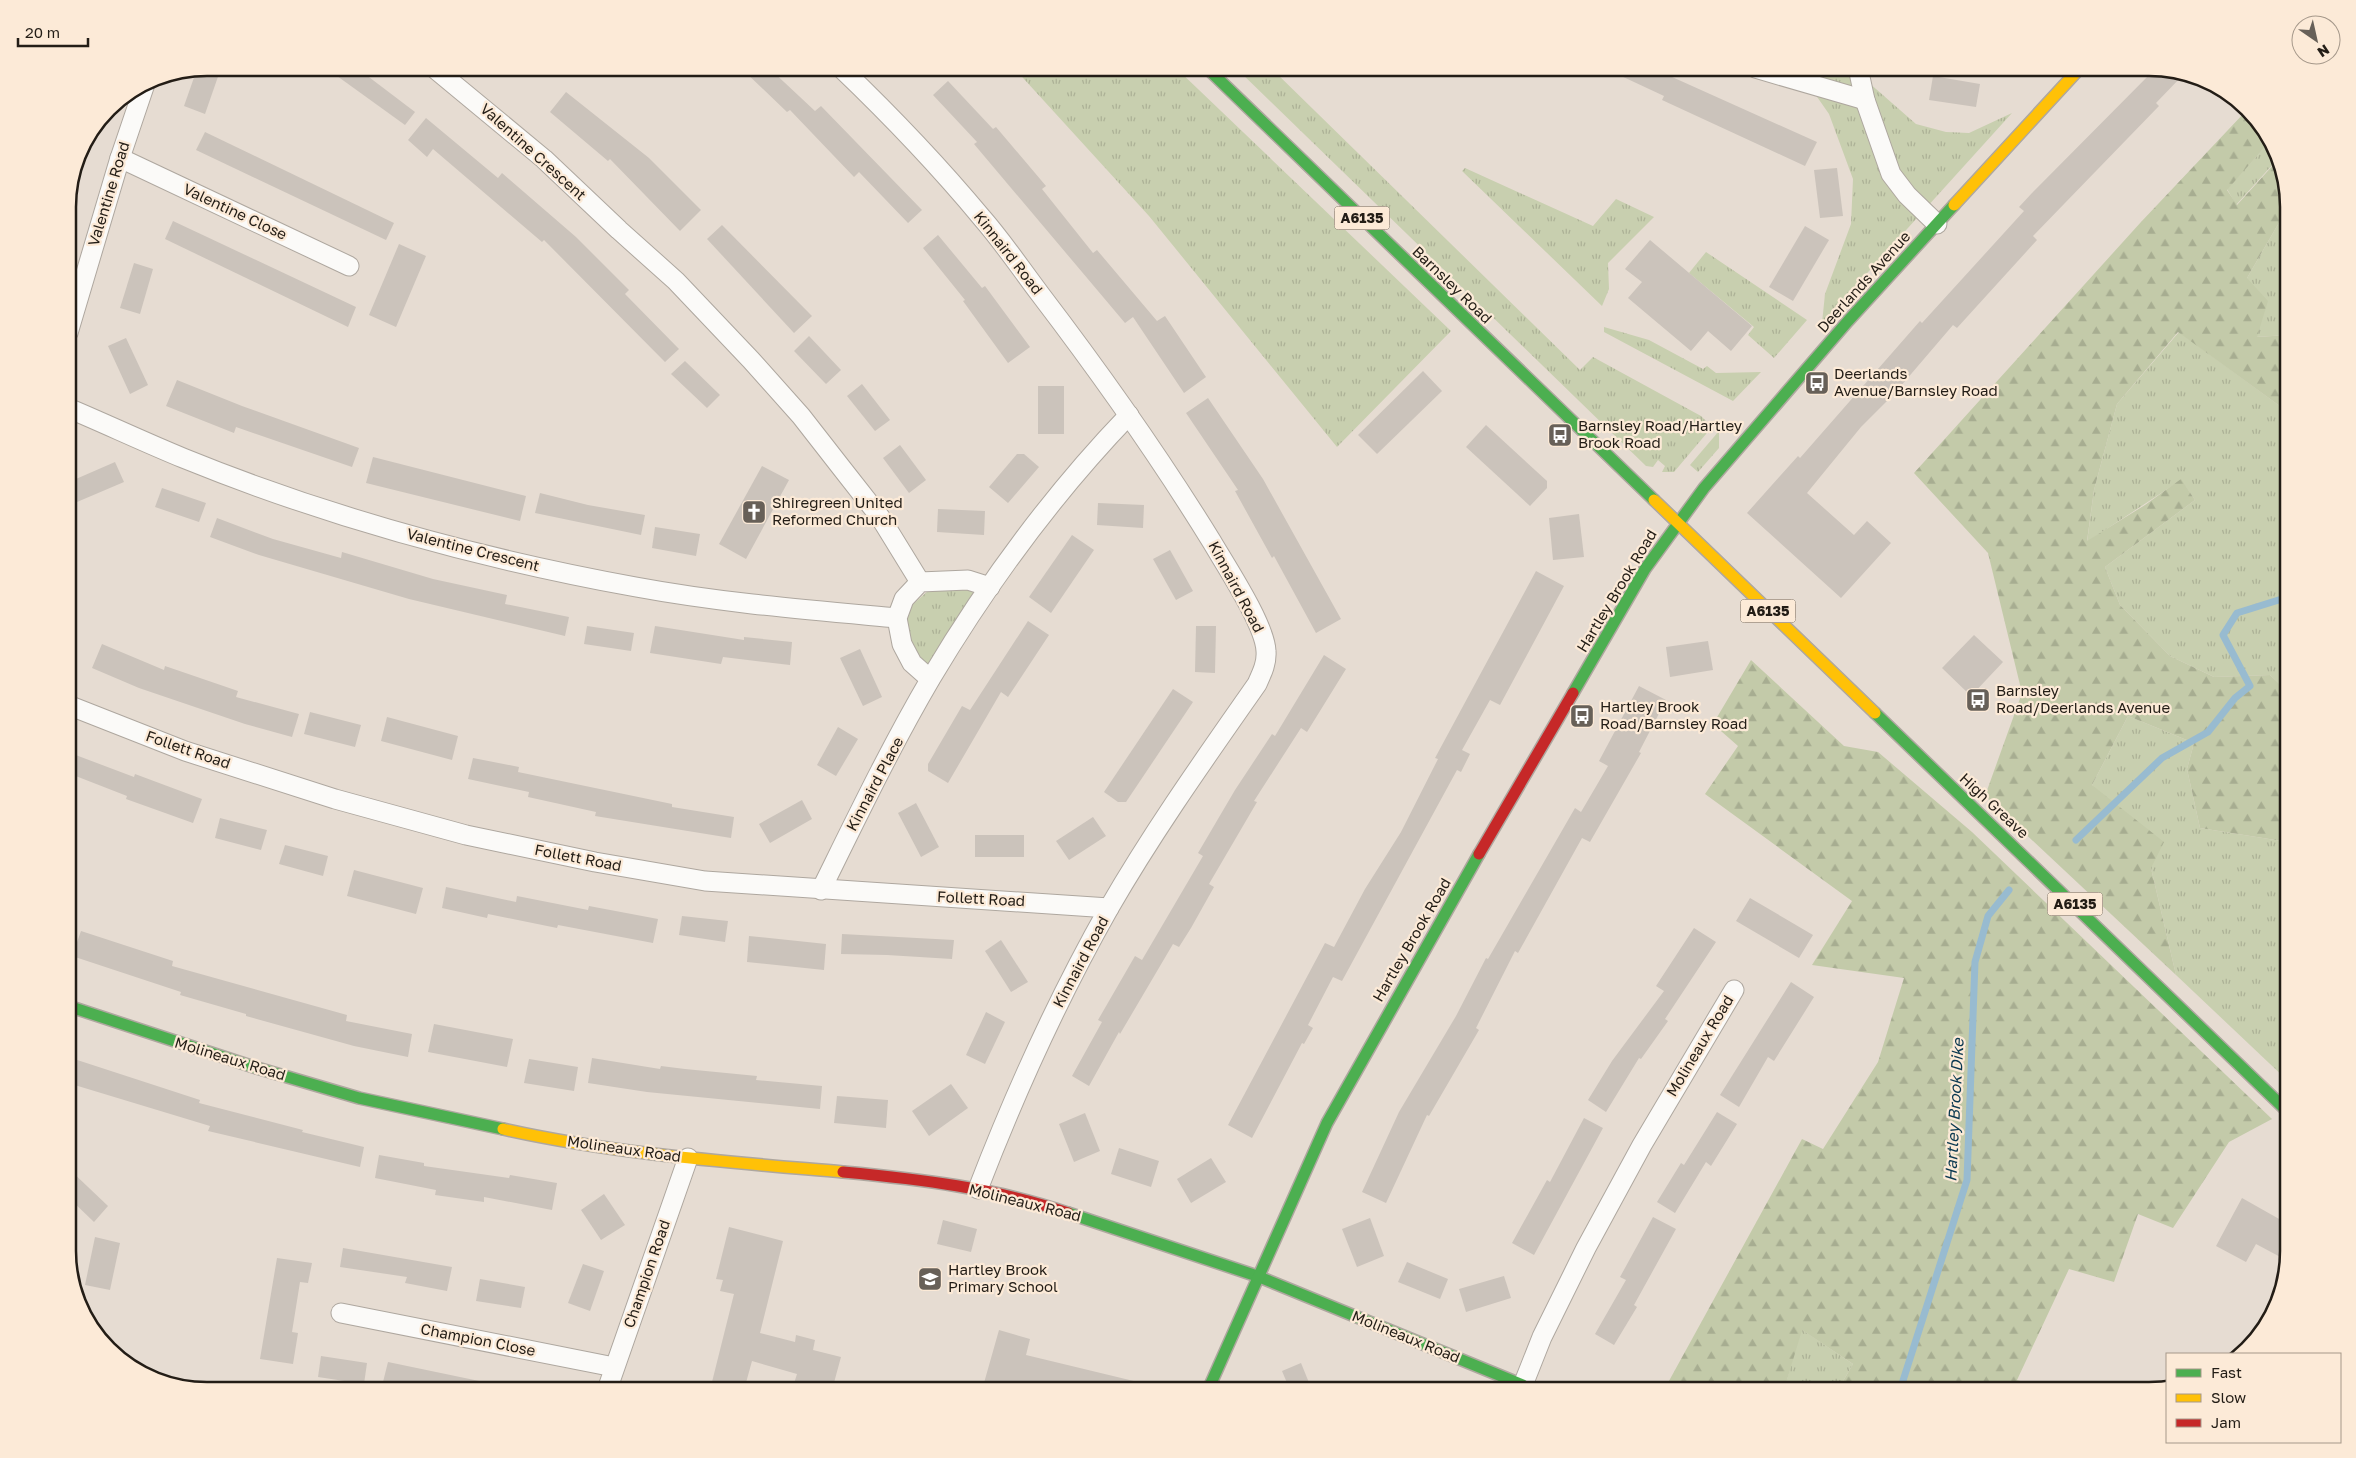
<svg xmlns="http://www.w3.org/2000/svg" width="2356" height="1458" viewBox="0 0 2356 1458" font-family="'Golos Text',sans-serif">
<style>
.grass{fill:url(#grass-tufts)}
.forest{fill:url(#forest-firs)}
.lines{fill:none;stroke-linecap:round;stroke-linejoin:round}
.stream{stroke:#98bbd0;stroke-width:7}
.building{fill:#cbc3bb}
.street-casing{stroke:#aea79f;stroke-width:21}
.fast-casing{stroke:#aea79f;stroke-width:14}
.slow-casing{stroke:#aea79f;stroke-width:14}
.jam-casing{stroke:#aea79f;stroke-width:14}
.street{stroke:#fbfaf8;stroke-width:19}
.fast{stroke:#4caf50;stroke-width:11}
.slow{stroke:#ffc107;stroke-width:11}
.jam{stroke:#c62828;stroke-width:11}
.labels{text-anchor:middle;stroke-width:4.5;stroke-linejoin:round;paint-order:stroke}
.shield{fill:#fcead7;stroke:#645a50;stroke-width:1}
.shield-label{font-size:14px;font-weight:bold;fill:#231d16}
.street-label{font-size:15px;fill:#231d16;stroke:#fcead7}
.poi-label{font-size:15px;fill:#231d16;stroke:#fcead7;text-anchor:start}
.water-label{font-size:16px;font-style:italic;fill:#0a3850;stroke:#fcead7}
.rim{fill:none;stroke:#231d16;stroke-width:2.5}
</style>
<defs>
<pattern id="grass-tufts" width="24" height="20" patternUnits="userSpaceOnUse" patternTransform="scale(1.25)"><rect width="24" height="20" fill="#c8cfaf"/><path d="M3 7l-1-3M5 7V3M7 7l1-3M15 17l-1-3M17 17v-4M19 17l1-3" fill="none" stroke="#acb196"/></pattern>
<pattern id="forest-firs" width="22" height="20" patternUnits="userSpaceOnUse" patternTransform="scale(1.25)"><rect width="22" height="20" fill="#c3caa9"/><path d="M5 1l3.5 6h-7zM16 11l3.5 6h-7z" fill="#a7ad91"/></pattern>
</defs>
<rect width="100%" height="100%" fill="#e6dcd2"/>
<g class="grass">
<polygon points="1014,68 1176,68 1451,331 1337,447 1149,216"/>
<polygon points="1236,68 1271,68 1580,370 1593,357 1701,416 1712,427 1674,472 1662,472 1665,466 1658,460 1653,467 1646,466"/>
<polygon points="1791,68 1852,68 1916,124 1946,132 1969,133 2012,113 1822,323 1825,294 1851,224 1853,179 1829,114 1799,71"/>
<polygon points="2264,131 2270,137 2278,165 2274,163 2236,205 2227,189 2264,148"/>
<polygon points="1465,168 1593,226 1616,199 1654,217 1608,263 1609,289 1602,306 1462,171"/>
<polygon points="2288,207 2288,335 2256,337 2247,278"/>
<polygon points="1706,252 1807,320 1774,358 1748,335 1754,327 1689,273"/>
<polygon points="1604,327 1649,340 1703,369 1707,366 1716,373 1761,372 1733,401 1604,332"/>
<polygon points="2179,332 2288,412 2288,470 2283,488 2288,492 2288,692 2270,675 2214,677 2170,656 2120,605 2105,567 2195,500 2181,480 2087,542 2094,490 2117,404"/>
<polygon points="1719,431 1719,448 1698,472 1690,465"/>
<polygon points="965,589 977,593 928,669 912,651 904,628 911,606 928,591"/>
<polygon points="2128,716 2194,743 2187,769 2200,828 2288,842 2288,1081 2176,975 2151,868 2092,785"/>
<polygon points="1801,1329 1853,1364 1838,1390 1784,1390"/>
</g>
<g class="forest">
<polygon points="2245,112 2264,131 2264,148 2227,190 2237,205 2275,163 2278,165 2288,198 2288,207 2247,278 2268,301 2257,337 2288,335 2288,412 2178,332 2117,404 2094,490 2087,541 2145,505 2181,479 2195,500 2105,567 2120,605 2170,656 2214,677 2270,675 2288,692 2288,842 2200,828 2187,769 2194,743 2128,716 2092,785 2164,842 2151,868 2176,975 1985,796 2022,693 1988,553 1914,473 2141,222"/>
<polygon points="1751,660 1844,746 1878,752 1972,832 2272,1119 2229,1142 2173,1228 2138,1214 2114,1282 2069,1269 2017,1380 2053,1390 1838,1390 1853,1364 1802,1330 1784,1390 1664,1390 1802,1139 1823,1149 1878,1062 1904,978 1812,965 1852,901 1705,794 1738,746 1713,724"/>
</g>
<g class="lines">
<g class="stream">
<polyline points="2076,840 2162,758 2208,732 2235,698 2250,686 2223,635 2237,613 2288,597"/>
<polyline points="1900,1390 1967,1180 1975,962 1988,916 2009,890"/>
</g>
</g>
<g class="building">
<polygon points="207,68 221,68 205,114 184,106 197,69"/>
<polygon points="326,68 357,68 415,112 405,125"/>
<polygon points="741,68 769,68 815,111 821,106 922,210 908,223 859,172 854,177 790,110 787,112"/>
<polygon points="1604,68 1663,68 1661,72 1817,142 1805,166 1662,100 1664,96"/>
<polygon points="2155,69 2182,76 2156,103 2159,106 2033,236 2037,240 1957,328 1953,325 1894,394 1861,427 1807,493 1854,535 1867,521 1891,543 1841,598 1747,513 1798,456 1800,458 1920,321 1922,323 2024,211 2019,207 2032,193"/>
<polygon points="1933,76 1980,84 1976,107 1929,100"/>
<polygon points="948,81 993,129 996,127 1046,186 1042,189 1093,253 1097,250 1157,321 1165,316 1206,377 1184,393 1133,317 1125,323 974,144 977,142 933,95"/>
<polygon points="566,92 649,158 701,210 680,231 610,159 608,161 550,112"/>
<polygon points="426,118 498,178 502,173 576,237 629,290 625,294 679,349 665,362 544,240 542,242 433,149 427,157 408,140"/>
<polygon points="205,132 394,223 386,240 196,150"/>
<polygon points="1837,168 1843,216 1820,218 1814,170"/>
<polygon points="173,221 356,307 348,327 165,239"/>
<polygon points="722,225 812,316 794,333 707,239"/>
<polygon points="1805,226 1829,240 1793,301 1769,287"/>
<polygon points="938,235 982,288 985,286 1030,347 1008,363 963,301 965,300 923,248"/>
<polygon points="1650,240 1752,326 1731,351 1708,331 1691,351 1628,298 1642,282 1625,269"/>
<polygon points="399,244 426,256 396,327 369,315"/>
<polygon points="134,263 153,269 140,314 120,308"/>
<polygon points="809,336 841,370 826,384 794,351"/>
<polygon points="126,338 148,385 130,394 108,346"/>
<polygon points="685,361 720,395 707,408 671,374"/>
<polygon points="1423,371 1442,391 1377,454 1358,435"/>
<polygon points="177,380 242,406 359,448 352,467 236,427 234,433 166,406"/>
<polygon points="862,384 890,420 875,431 847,396"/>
<rect x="1038" y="386" width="26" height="48"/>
<polygon points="1208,398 1263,479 1341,619 1316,633 1274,556 1272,558 1235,491 1238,490 1186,413"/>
<polygon points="1486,425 1547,481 1547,488 1530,506 1466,447"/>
<polygon points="900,445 926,480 909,493 883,458"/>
<polygon points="1017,454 1024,454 1039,467 1008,503 989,487"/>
<polygon points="373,457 526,496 520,521 366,483"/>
<polygon points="115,462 124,482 77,502 69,482"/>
<polygon points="762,466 789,480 746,559 719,544"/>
<polygon points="162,488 206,503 199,522 155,507"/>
<polygon points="540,493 588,505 645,515 641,535 535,513"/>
<polygon points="1098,503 1144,505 1143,528 1097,525"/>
<polygon points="938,509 985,511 984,535 937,532"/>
<polygon points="1579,514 1584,557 1553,560 1549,518"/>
<polygon points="217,518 273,539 341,558 342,552 433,579 507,595 505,604 569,617 565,636 409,599 259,555 210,537"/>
<polygon points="655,527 700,534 696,556 652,548"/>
<polygon points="1072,535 1094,550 1051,613 1029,597"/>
<polygon points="1170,550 1193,591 1176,600 1153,559"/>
<polygon points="1536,571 1564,586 1500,705 1490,700 1462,750 1470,754 1461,772 1457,770 1342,981 1333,977 1308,1025 1313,1028 1304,1044 1302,1043 1252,1138 1228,1125 1325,943 1334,947 1365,889 1401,832 1438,759 1435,758"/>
<polygon points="1028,621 1049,635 1008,697 1001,692 948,783 928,771 928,764 962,706 970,710"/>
<polygon points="587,626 634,633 631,651 584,644"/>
<polygon points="655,626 744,640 744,637 792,642 790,665 723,657 721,664 650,653"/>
<polygon points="1196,626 1216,626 1215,673 1195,672"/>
<polygon points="1974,635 2003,662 1971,696 1942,668"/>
<polygon points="1708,641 1713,670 1670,677 1666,647"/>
<polygon points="102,644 164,670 165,666 238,691 236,697 299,714 292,737 245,724 139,688 92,668"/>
<polygon points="860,649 882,697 863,706 840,658"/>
<polygon points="1324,655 1346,669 1307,732 1301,728 1254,801 1257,802 1209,884 1214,887 1191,928 1179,947 1173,944 1120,1034 1119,1032 1089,1086 1072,1076 1102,1022 1098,1020 1135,956 1142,960 1203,856 1198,853 1235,790 1272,734 1275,736"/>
<polygon points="1639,686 1666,700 1639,752 1641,753 1590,842 1582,838 1518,953 1515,951 1476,1028 1479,1030 1429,1116 1427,1115 1386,1203 1362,1192 1399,1112 1456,1016 1486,958 1488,959 1575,808 1581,812 1608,766 1599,761"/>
<polygon points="1173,689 1193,702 1126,802 1118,802 1104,792"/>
<polygon points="310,712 361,725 355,747 304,734"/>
<polygon points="387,717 458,736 452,760 381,741"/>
<polygon points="838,727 858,739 836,776 817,765"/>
<polygon points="73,754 134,777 135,774 202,799 193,823 126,799 127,796 68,773"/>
<polygon points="473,758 519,767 518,772 672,804 672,807 734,817 731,838 595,816 596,812 528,797 529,792 468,779"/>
<polygon points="802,800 812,819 770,843 759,824"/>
<polygon points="916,803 939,847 921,857 898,813"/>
<polygon points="1093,817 1106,836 1069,860 1056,841"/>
<polygon points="220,818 267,830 261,850 215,838"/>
<rect x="975" y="835" width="49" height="22"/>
<polygon points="285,845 328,856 323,876 279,864"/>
<polygon points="354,870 423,888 416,914 347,896"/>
<polygon points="446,887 516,902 517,896 588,910 589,906 658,919 653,943 558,925 557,928 488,914 487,918 442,908"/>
<polygon points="1750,898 1813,935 1799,958 1736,921"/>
<polygon points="682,916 728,921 725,942 679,935"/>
<polygon points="1694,928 1716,942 1665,1019 1668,1021 1641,1059 1639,1058 1606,1112 1588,1100 1612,1061 1664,991 1656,986"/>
<polygon points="81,931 173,961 172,966 347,1015 346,1021 412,1034 408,1057 354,1046 246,1016 246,1014 180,995 181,992 72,956"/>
<polygon points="842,934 954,940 952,959 887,955 841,954"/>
<polygon points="749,936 826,944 824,970 747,962"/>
<polygon points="1001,940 1028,982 1011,992 985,951"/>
<polygon points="1791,982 1814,997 1774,1061 1768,1057 1739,1107 1720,1095"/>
<polygon points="986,1012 1005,1022 985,1064 966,1055"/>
<polygon points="434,1024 513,1039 507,1067 428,1052"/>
<polygon points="68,1057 200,1100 199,1103 303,1130 302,1132 364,1147 360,1167 208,1131 210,1126 68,1083"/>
<polygon points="592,1058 660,1069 661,1066 685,1069 757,1076 756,1080 822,1086 820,1109 647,1092 588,1083"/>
<polygon points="529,1059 578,1067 574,1091 524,1083"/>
<polygon points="951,1084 968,1108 929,1136 912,1111"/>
<polygon points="837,1096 888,1100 886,1128 834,1123"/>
<polygon points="1717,1112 1737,1124 1711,1166 1706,1162 1675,1213 1657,1202 1681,1163 1684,1165"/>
<polygon points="1085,1113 1100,1151 1074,1162 1059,1124"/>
<polygon points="1584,1118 1603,1128 1534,1255 1512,1243 1547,1180 1550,1182"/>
<polygon points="1119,1148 1159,1161 1151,1187 1111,1174"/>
<polygon points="379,1155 424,1163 424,1166 509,1178 510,1175 557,1183 552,1210 484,1197 484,1202 435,1195 436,1190 375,1178"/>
<polygon points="1211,1158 1226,1182 1191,1203 1177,1179"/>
<polygon points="68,1168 108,1206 94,1222 68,1197"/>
<polygon points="604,1194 625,1225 601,1240 581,1210"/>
<polygon points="2242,1198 2288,1224 2288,1251 2286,1260 2256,1244 2246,1262 2216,1246"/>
<polygon points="1653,1217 1676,1229 1634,1305 1637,1307 1614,1345 1595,1334 1626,1280 1620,1277"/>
<polygon points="1370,1218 1384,1256 1357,1267 1342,1229"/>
<polygon points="943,1220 977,1229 971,1252 937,1244"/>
<polygon points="729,1227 783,1241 760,1333 795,1342 796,1335 815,1340 813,1350 841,1357 832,1390 792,1390 797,1374 752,1361 744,1390 710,1390 734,1294 720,1291 723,1280 716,1279"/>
<polygon points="95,1237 120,1243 110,1290 85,1285"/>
<polygon points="343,1248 452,1267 447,1291 405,1283 407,1277 340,1267"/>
<polygon points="277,1258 312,1263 308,1283 300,1282 292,1332 298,1333 293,1364 260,1359"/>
<polygon points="1407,1262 1448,1279 1440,1299 1398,1282"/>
<polygon points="583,1264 604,1271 590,1311 568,1303"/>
<polygon points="1504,1276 1511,1298 1466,1312 1459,1289"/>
<polygon points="480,1279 525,1287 521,1308 476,1301"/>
<polygon points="999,1330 1030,1339 1026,1355 1142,1383 1141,1390 982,1390"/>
<polygon points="321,1356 367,1363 364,1384 318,1377"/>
<polygon points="388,1362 484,1382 483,1390 424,1390 383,1382"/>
<polygon points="1301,1363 1312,1390 1290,1390 1282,1371"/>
</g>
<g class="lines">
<defs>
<g id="street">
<polyline points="434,68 544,159 619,230 676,281 751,360 801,416 840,466 880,517 920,582"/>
<path d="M841,68C890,115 938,165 982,218C1003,242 1021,269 1040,294C1101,374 1159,456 1212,542C1226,566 1265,625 1266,651C1267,663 1262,673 1257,684C1206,757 1154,830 1109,908C1058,998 1015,1093 978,1189"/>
<polyline points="1755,68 1865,100"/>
<polyline points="1858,68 1865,100 1891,174 1907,195 1937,224"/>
<polyline points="120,158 349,266"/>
<polyline points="68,333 120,158 145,84"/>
<path d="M68,408C106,424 144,442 183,458C328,517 482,559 636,587C722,603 810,610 897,618"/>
<polyline points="930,679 912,663 902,644 897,618 904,599 920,582 968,580 990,587"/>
<polyline points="68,705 185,751 335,799 466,835 595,862 705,881 1109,908"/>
<path d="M821,890C856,819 891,746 931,678C987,584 1053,494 1129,415"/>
<polyline points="341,1313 614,1367"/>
<polyline points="607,1390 688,1158"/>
<polyline points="1521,1390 1542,1337 1586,1248 1642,1145 1734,990"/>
</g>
<g id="fast">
<polyline points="1207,68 1654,500"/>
<polyline points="1573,693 1645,569 1704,488 1848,321 1954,205"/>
<polyline points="1875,713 2288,1112"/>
<polyline points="68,1006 257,1068 359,1098 503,1129"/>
<polyline points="1068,1213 1257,1276 1523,1385"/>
<polyline points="1208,1390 1327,1123 1479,854"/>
</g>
<g id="slow">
<polyline points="1954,205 2080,68"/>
<polyline points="1654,500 1875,713"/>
<path d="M503,1129C614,1154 729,1162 843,1172"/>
</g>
<g id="jam">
<polyline points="1479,854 1573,693"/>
<path d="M843,1172C919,1179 995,1188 1068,1213"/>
</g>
</defs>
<use href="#street" class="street-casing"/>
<use href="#fast" class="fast-casing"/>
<use href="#slow" class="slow-casing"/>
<use href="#jam" class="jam-casing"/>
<use href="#street" class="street"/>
<use href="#fast" class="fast"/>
<use href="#slow" class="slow"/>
<use href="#jam" class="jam"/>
</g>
<defs>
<symbol id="bus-square" viewBox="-11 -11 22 22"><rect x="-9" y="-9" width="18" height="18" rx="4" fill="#676058" stroke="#fcead7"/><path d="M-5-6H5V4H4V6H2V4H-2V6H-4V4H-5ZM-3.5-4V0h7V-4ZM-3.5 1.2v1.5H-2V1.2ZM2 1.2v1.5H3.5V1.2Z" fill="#fff"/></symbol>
<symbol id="church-square" viewBox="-11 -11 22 22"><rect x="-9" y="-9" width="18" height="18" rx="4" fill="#676058" stroke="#fcead7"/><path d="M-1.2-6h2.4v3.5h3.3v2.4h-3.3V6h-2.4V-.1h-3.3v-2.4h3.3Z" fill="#fff"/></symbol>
<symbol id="school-square" viewBox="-11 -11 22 22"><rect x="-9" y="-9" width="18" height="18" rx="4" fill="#676058" stroke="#fcead7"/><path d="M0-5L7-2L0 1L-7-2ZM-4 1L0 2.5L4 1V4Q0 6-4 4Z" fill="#fff"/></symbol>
</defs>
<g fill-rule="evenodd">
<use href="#bus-square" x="1803" y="369" width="28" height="28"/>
<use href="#bus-square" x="1546" y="421" width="28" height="28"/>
<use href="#church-square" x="740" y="498" width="28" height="28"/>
<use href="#bus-square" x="1964" y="686" width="28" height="28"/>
<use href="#bus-square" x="1568" y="702" width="28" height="28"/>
<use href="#school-square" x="916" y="1265" width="28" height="28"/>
</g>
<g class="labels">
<g class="shield">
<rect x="1334.5" y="206.5" width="55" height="23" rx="4"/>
<rect x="1740.5" y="599.5" width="55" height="23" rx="4"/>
<rect x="2047.5" y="892.5" width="55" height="23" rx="4"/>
</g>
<g class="shield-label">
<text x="1362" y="223">A6135</text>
<text x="1768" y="616">A6135</text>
<text x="2075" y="909">A6135</text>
</g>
<g class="street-label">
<text transform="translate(533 152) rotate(42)" y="5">Valentine Crescent</text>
<text transform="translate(109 194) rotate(-73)" y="5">Valentine Road</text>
<text transform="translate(235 212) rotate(25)" y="5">Valentine Close</text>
<text transform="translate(1008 253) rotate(52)" y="5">Kinnaird Road</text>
<text transform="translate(1864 282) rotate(-48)" y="5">Deerlands Avenue</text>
<text transform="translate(1452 285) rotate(44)" y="5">Barnsley Road</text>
<text transform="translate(473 550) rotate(14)" y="5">Valentine Crescent</text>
<text transform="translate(1236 587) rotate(62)" y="5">Kinnaird Road</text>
<text transform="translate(1617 591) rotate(-59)" y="5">Hartley Brook Road</text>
<text transform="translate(188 750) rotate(19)" y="5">Follett Road</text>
<text transform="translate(875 784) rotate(-62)" y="5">Kinnaird Place</text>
<text transform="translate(1994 806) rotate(43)" y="5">High Greave</text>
<text transform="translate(578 858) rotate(11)" y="5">Follett Road</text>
<text transform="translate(981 899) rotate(3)" y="5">Follett Road</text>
<text transform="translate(1412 940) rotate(-60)" y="5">Hartley Brook Road</text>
<text transform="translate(1081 962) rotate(-62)" y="5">Kinnaird Road</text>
<text transform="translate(1700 1046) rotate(-59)" y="5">Molineaux Road</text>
<text transform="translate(230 1059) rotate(17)" y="5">Molineaux Road</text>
<text transform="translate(624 1149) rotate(8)" y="5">Molineaux Road</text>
<text transform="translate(1025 1203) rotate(14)" y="5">Molineaux Road</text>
<text transform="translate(647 1274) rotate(-71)" y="5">Champion Road</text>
<text transform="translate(1406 1337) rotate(22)" y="5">Molineaux Road</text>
<text transform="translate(478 1340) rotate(11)" y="5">Champion Close</text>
</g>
<g class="poi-label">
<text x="1834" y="379">Deerlands<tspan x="1834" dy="17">Avenue/Barnsley Road</tspan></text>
<text x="1578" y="431">Barnsley Road/Hartley<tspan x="1578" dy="17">Brook Road</tspan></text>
<text x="772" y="508">Shiregreen United<tspan x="772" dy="17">Reformed Church</tspan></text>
<text x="1996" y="696">Barnsley<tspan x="1996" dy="17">Road/Deerlands Avenue</tspan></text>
<text x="1600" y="712">Hartley Brook<tspan x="1600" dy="17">Road/Barnsley Road</tspan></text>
<text x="948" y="1275">Hartley Brook<tspan x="948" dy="17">Primary School</tspan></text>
</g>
<g class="water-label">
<text transform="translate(1954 1110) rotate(-87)" y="6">Hartley Brook Dike</text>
</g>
</g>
<path d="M0 0H2356V1458H0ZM207 76H2149A131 131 0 0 1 2280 207V1251A131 131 0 0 1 2149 1382H207A131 131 0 0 1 76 1251V207A131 131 0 0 1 207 76Z" fill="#fcead7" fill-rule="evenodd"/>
<path class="rim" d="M207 76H2149A131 131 0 0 1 2280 207V1251A131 131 0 0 1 2149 1382H207A131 131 0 0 1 76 1251V207A131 131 0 0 1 207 76Z"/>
<rect x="2166" y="1353" width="175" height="90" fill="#fcead7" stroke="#a5988a"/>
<rect x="2176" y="1369" width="25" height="8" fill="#4caf50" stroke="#a5988a"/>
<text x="2211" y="1378" font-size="15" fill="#231d16">Fast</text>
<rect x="2176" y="1394" width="25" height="8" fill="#ffc107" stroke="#a5988a"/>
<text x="2211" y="1403" font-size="15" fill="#231d16">Slow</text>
<rect x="2176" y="1419" width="25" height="8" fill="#c62828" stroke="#a5988a"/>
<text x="2211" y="1428" font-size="15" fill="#231d16">Jam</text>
<g transform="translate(2316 40) rotate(146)"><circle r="24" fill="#fcead7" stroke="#a5988a"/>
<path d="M0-4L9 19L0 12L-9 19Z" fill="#676058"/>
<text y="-8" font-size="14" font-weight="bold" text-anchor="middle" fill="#231d16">N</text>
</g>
<path d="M18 38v8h70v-8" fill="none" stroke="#231d16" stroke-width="2.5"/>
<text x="25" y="38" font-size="15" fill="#231d16" stroke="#fcead7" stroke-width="4" paint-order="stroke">20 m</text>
</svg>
